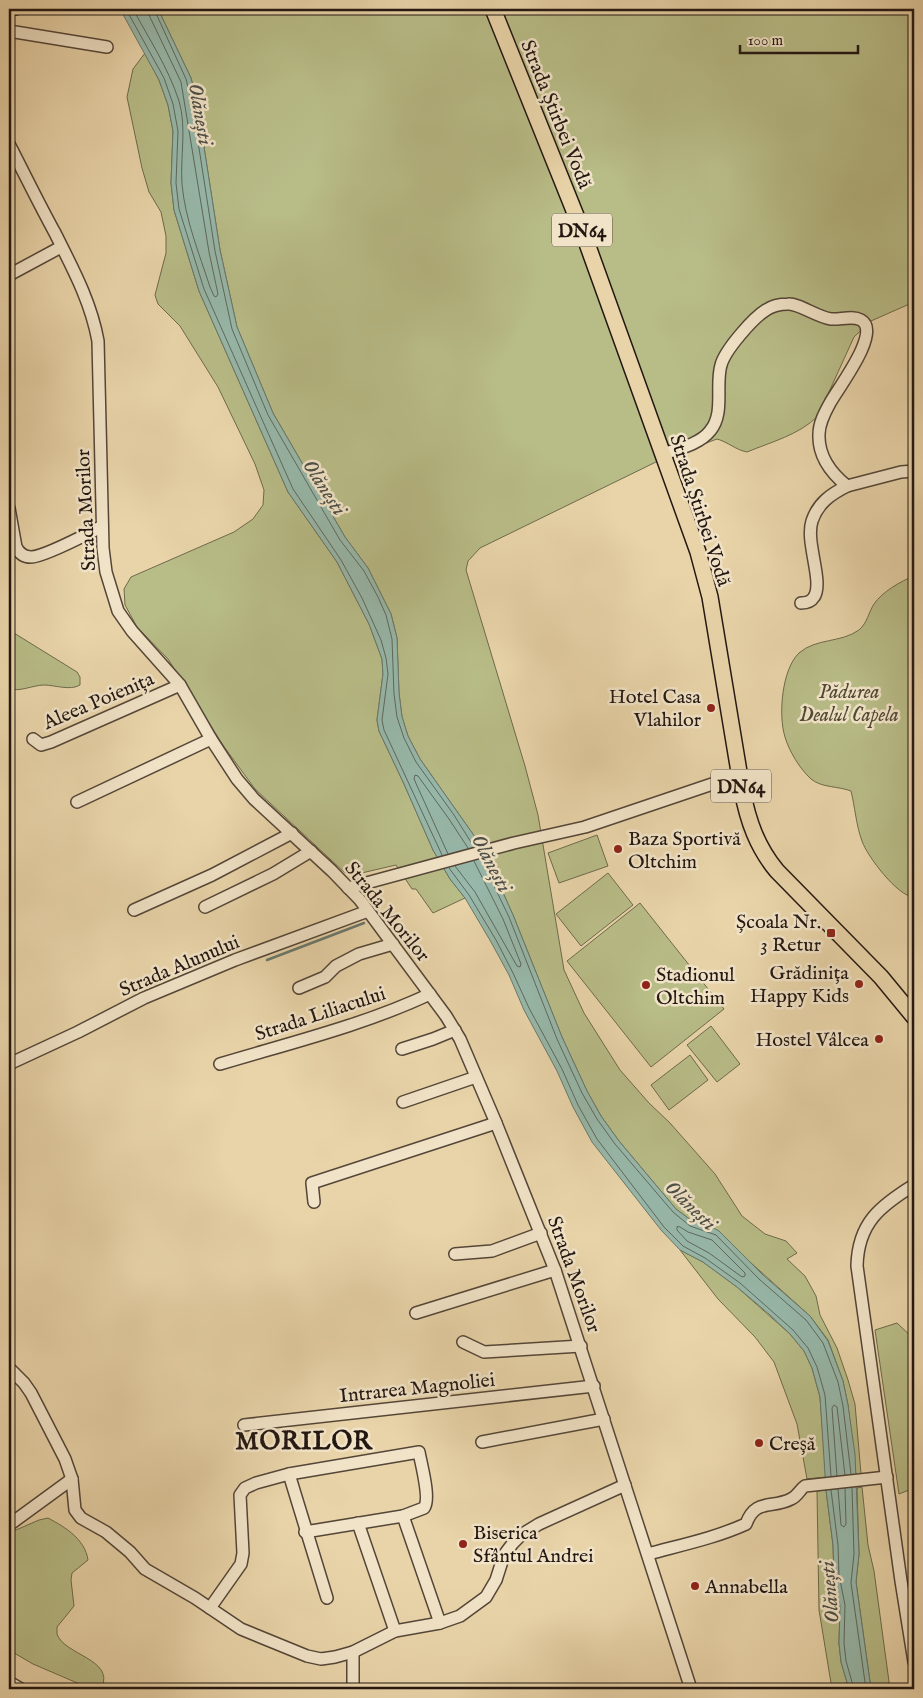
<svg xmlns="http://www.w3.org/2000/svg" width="923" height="1698" viewBox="0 0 923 1698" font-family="'IM FELL English',serif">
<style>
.green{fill:#b8bc87;stroke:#6e6a4c}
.water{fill:#97b8aa;stroke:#69786d}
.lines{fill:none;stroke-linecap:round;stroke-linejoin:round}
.shore{stroke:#5d685e;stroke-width:1}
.stream{stroke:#69786d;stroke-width:2.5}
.minor-casing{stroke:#544638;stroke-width:14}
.major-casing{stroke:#231712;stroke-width:18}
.minor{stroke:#f1e3c7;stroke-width:11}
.major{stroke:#e9d4a9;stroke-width:15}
.poi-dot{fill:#8f2418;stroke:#f1e3c7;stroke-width:2}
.labels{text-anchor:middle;stroke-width:5;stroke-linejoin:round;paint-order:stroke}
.shield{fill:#f1e3c7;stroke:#615448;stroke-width:1}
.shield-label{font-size:19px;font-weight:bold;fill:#231712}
.street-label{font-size:20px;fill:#231712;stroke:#f1e3c7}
.park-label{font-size:20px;font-style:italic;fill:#504935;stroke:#f1e3c7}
.poi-label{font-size:20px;fill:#231712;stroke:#f1e3c7;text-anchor:start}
.water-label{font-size:21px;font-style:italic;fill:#4c4f47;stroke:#f1e3c7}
.district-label{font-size:25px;font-weight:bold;letter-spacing:1px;fill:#231712;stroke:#f1e3c7}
</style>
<rect width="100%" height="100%" fill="#e9d4a9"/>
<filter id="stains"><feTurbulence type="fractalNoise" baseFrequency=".004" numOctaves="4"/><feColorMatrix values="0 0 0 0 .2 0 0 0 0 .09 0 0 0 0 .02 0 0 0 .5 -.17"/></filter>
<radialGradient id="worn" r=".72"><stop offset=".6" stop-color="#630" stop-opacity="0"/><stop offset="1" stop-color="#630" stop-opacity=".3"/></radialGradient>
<g class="green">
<path d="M158,9H914V302L871,321L854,337L818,416C799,435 771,442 747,452C736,450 728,442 717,439L658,461L480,548L468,561L466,570L525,766L538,815L564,970L584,1013L620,1070L649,1103L670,1123L715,1174L742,1216L765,1234L786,1241L797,1253L787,1259L805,1276L816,1296L820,1315L837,1348L848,1380L855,1404L861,1474L856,1475L848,1405L843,1381L828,1340L810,1316L710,1226L692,1221L676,1209L619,1141L601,1116L587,1091L562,1037L513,915L496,877L475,837L420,759L408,736L402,717L399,693L397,638L391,614L368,568L345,537L273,413L237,327L220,250L197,102L191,78Z"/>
<polygon points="145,53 159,80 168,105 173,131 171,183 174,210 199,291 288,492 337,562 369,624 382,659 383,674 377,720 379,731 404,784 433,850 450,879 465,898 433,913 416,889 412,889 396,865 353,875 345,873 255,789 225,748 168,659 137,627 125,605 124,589 131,577 234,532 253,519 263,505 264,490 255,464 218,387 180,326 158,304 155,295 166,253 166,236 161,212 149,192 142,168 127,97 133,69"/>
<path d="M914,576V897C898,897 867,856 862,841C856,825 855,807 851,791C838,786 822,788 811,779C800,769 789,751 785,737C778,715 782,669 799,653C816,638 841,643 859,630C868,622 868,613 874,604C882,592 901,581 914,576Z"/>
<path d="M9,630L77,672L80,677V685C70,691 55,685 44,685C33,685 18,693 9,688Z"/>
<polygon points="597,835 608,866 559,883 548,853"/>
<polygon points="608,873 633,905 581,946 556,914"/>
<polygon points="640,903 724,1009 651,1067 567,961"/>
<polygon points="711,1026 740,1064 717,1082 687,1045"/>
<polygon points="690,1055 708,1080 669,1110 651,1085"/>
<polygon points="680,1250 703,1262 737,1287 790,1334 804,1351 812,1368 820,1397 826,1477 807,1479 797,1424 774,1362 755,1337 718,1299"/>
<polygon points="897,1323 914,1339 914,1488 899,1494 875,1330"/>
<polygon points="862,1487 868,1545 874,1571 890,1689 871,1689 856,1582 859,1554 857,1488"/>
<polygon points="826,1490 833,1545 834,1576 840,1606 839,1643 841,1662 849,1689 832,1689 819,1610 817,1491"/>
<path d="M48,1518C65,1527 85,1539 88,1560L72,1573L71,1580L74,1606L57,1627C57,1629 57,1632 57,1634C64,1655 114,1659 102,1687L96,1689L89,1688L33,1664L9,1650V1533L39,1520Z"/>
</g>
<polygon class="water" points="120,9 158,9 191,78 197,102 220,250 237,327 273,413 345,537 368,568 391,614 397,638 399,693 402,717 408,736 420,759 475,837 496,877 513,915 562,1037 587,1091 601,1116 619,1141 676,1209 692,1221 710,1226 719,1231 763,1275 810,1316 828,1341 843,1381 848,1405 855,1454 859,1554 856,1582 871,1689 849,1689 841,1662 839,1643 840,1606 834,1576 833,1545 826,1490 820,1397 812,1368 804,1351 790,1334 769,1314 737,1287 703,1262 680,1250 661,1230 592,1142 573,1107 557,1071 524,1010 509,975 491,942 465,898 450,879 433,850 404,784 379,731 377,720 383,674 382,659 369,624 337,562 288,492 199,291 174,210 171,183 173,131 168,105 159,80"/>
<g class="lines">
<g class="shore">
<polyline points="126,9 164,78 173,104 178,131 176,183 179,209 204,289 293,489 341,560 362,598 381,640 386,658 388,674 382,720 384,730 442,855"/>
<path d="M133,9C149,39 168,67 179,101C187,128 180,156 182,184C185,219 199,253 210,287L214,296L216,297L218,294L209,252L181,82L149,15L148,9"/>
<polyline points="154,9 186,79 192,103 215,251 232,329 268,415 340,540 364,571 378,597 386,615 392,639 394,694 397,717 404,738 416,762 454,815 474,847"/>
<polyline points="448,854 414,779 415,775 418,776 449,819 468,848"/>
<polyline points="481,859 509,917 557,1039 582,1093 597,1119 615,1144 673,1212 690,1226 716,1235 759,1279 806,1320 823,1343 838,1382 843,1406 851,1474"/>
<polyline points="455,866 475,892 517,966 520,967 521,964 503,919 474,861"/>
<polyline points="449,868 469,895 496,940 513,973 529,1008 562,1069 578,1105 597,1139 664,1227 683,1246 705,1258 740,1283 793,1330 808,1348 817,1367 825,1395 831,1476"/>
<polygon points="680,1227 688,1232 712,1240 745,1273 745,1276 742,1277 709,1253 687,1241 677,1230 677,1227"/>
<polyline points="837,1476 832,1408 834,1405 837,1407 845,1475"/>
<polyline points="852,1488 854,1554 851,1583 866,1689"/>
<polyline points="838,1489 841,1525 844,1527 846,1524 845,1488"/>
<polyline points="831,1490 838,1545 839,1575 845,1605 844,1643 846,1661 854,1689"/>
</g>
<polyline class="stream" points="267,960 364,923"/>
<defs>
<g id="minor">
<polyline points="14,9 16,9"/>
<polyline points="9,31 107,47"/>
<path d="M9,144C24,173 39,204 55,233C73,269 91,302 98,341L103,548L106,572L118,611L132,631L180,685L211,739L237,779L254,799L332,871L360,900L446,1016L460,1039L496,1123L555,1270L691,1689"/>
<polyline points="9,275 61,247"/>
<path d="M663,454C678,449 700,444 710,431C725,414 715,385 721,365C725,350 753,318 766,310C772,306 781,304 788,304C798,303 817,317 831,319C840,320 852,315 861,320C882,332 838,388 830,403C825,412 819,423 819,434C818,455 831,473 847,486L901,472L914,471"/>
<path d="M9,508L16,547C19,553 24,557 31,557C44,557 87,534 101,527"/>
<path d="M801,603C806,603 811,602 814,597C824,582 805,542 812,521C818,503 831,494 847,486"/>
<polyline points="33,739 41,745 51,742 180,685"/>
<polyline points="77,802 211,739"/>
<polyline points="348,888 514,843 585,827 739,775"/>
<polyline points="205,907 273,874 311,851"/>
<polyline points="134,910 212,875 292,833"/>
<polyline points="299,988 325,977 336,966 359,954 393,944"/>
<polyline points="402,1049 433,1039 455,1030"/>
<polyline points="9,1064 78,1032 144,998 235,960 368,911"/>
<path d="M220,1064C290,1043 364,1025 430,994"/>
<polyline points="403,1102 476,1077"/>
<path d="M914,1185C880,1206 858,1223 857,1266L901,1581L914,1662"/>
<polyline points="314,1202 312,1183 496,1123"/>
<polyline points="455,1254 492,1251 541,1233"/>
<polyline points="416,1313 555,1270"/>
<polyline points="463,1342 484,1352 581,1346"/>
<polyline points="9,1368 24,1383 31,1393 65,1459 72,1479 75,1510 81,1518 106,1532 130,1552 145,1569 195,1598 241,1629 307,1656 321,1659 335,1657 353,1652 395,1631 440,1623 460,1616 486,1597 496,1580 504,1555 513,1543 521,1535 539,1524 625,1485"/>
<polyline points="244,1425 594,1386"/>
<polyline points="482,1442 604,1419"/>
<polyline points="289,1474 327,1598"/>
<polyline points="403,1516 440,1623"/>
<polyline points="358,1523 395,1631"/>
<polyline points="9,1525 72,1479"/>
<path d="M648,1554C681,1545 715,1538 746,1524C755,1498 772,1509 791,1499C798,1496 799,1490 805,1486L887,1477"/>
<path d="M210,1608L241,1564L243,1553L240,1495L245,1488L256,1483L289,1474L419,1452C421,1464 431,1499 424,1508L403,1516L305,1532"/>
<polyline points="9,1682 21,1689"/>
<polyline points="353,1689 353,1652"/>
</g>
<path id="major" d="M493,9L585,238L698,552L710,597L742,790C748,821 757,847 777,871L881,977L914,1017"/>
</defs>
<use href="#minor" class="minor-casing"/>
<use href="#major" class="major-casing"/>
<use href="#minor" class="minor"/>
<use href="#major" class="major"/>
</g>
<g class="poi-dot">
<circle cx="711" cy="708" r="5"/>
<circle cx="618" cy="849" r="5"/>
<rect x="826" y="928" width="10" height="10" rx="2.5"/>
<circle cx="859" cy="984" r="5"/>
<circle cx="646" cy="985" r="5"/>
<circle cx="879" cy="1039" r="5"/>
<circle cx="759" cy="1443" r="5"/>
<circle cx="463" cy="1544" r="5"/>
<circle cx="695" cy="1586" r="5"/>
</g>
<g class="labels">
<g class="shield">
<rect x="552" y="213.5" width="60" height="33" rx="4"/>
<rect x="711" y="769.5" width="60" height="33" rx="4"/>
</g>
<g class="shield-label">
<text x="582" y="237">DN64</text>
<text x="741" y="793">DN64</text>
</g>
<g class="street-label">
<text transform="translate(557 114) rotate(68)" y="7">Strada Știrbei Vodă</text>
<text transform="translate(85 510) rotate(-93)" y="7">Strada Morilor</text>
<text transform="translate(701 510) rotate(72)" y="7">Strada Știrbei Vodă</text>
<text transform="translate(98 700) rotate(-23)" y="7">Aleea Poienița</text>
<text transform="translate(388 911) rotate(51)" y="7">Strada Morilor</text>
<text transform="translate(179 965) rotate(-23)" y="7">Strada Alunului</text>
<text transform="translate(320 1013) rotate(-18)" y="7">Strada Liliacului</text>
<text transform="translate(575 1274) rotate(70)" y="7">Strada Morilor</text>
<text transform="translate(417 1387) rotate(-6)" y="7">Intrarea Magnoliei</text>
</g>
<g class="park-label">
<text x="849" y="698">Pădurea<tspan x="849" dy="23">Dealul Capela</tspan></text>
</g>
<g class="poi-label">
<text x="701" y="703" text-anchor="end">Hotel Casa<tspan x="701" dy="23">Vlahilor</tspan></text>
<text x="628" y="845">Baza Sportivă<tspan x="628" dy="23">Oltchim</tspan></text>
<text x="821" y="928" text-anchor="end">Școala Nr.<tspan x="821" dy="23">3 Retur</tspan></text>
<text x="849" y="979" text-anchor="end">Grădinița<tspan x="849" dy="23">Happy Kids</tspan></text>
<text x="656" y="981">Stadionul<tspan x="656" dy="23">Oltchim</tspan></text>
<text x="869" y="1046" text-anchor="end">Hostel Vâlcea</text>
<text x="769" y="1450">Creșă</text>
<text x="473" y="1539">Biserica<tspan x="473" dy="23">Sfântul Andrei</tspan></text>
<text x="705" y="1593">Annabella</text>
</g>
<g class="water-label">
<text transform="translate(201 114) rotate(80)" y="7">Olănești</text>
<text transform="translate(325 487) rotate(57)" y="7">Olănești</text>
<text transform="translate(492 863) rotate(62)" y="7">Olănești</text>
<text transform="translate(691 1205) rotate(44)" y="7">Olănești</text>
<text transform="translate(829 1592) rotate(-95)" y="7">Olănești</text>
</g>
<g class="district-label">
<text x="304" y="1449">MORILOR</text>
</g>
</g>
<rect width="923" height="1698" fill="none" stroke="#e9d4a9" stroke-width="30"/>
<rect x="10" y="10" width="903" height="1678" fill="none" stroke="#231712" stroke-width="2.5"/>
<rect x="15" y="15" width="893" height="1668" fill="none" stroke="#231712"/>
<path d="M740 45v8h118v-8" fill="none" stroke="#231712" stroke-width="2.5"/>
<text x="748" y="45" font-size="15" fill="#231712" stroke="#f1e3c7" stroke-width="4" paint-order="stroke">100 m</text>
<rect width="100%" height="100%" filter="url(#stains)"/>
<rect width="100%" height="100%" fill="url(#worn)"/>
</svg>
